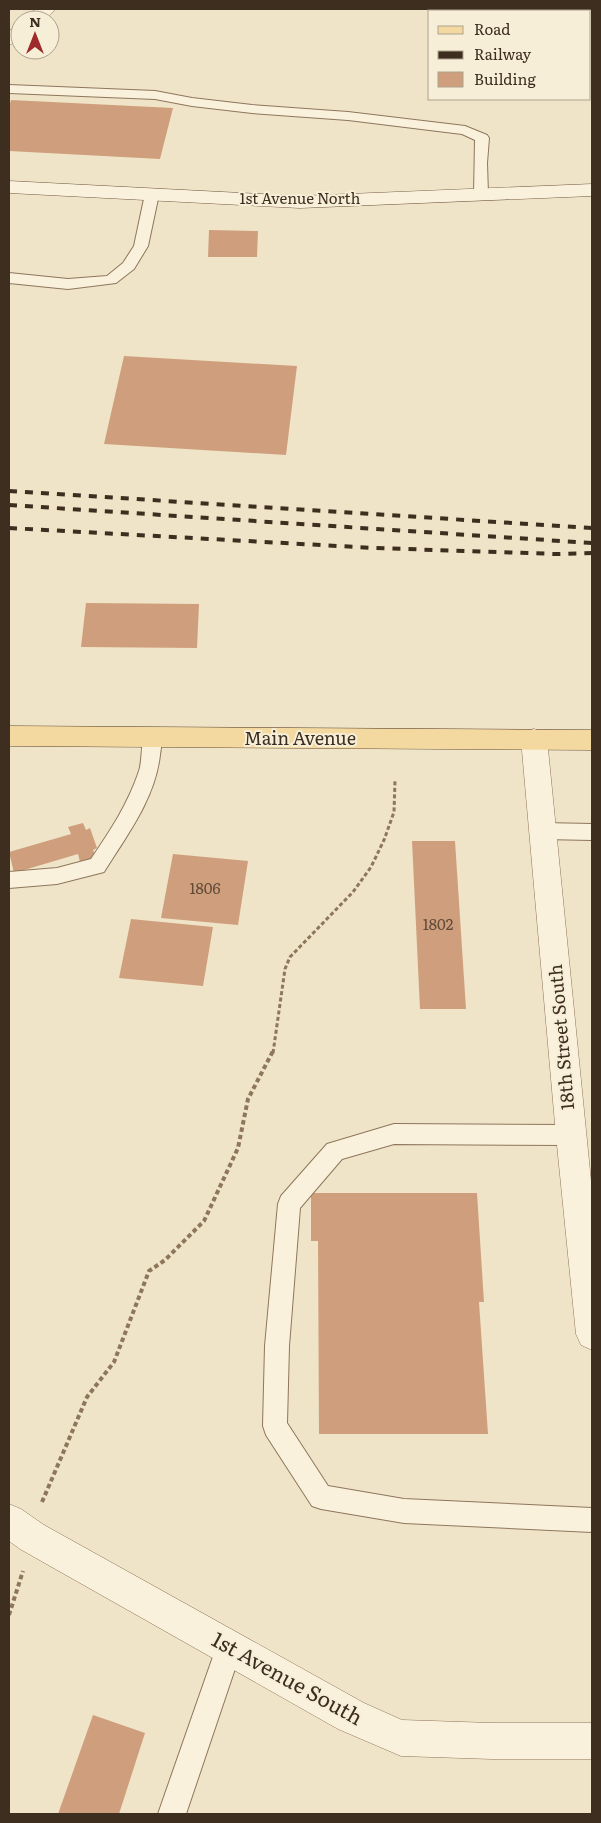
<svg xmlns="http://www.w3.org/2000/svg" width="601" height="1823" viewBox="0 0 601 1823" font-family="Literata,serif">
<style>
.building{fill:#cf9f7d}
.lines{fill:none;stroke-linecap:round;stroke-linejoin:round}
.lane-casing{stroke:#8d765c;stroke-width:2}
.street-casing{stroke:#8d765c;stroke-width:1}
.secondary-casing{stroke:#6f573f;stroke-width:1}
.primary-casing{stroke:#5b4430;stroke-width:1}
.path-far1{stroke:#8d765c;stroke-width:3;stroke-dasharray:4 2.5;stroke-linecap:butt}
.path{stroke:#8d765c;stroke-width:4;stroke-dasharray:4.5 3;stroke-linecap:butt}
.lane{fill:#faf1dc;fill-rule:evenodd}
.street{fill:#faf1dc;fill-rule:evenodd}
.secondary{fill:#faf1dc;fill-rule:evenodd}
.primary{fill:#f3d9a0;fill-rule:evenodd}
.rail{stroke:#3d2e20;stroke-width:4;stroke-dasharray:8 8;stroke-linecap:butt}
.labels{text-anchor:middle;stroke-width:4;stroke-linejoin:round;paint-order:stroke}
.far-street-label{font-size:15px;fill:#3d2e20;stroke:#f7eed8}
.number-label{font-size:15px;fill:#624a37}
.street-label{font-size:18px;fill:#3d2e20;stroke:#f7eed8}
.near-street-label{font-size:21px;fill:#3d2e20;stroke:#f7eed8}
</style>
<rect width="100%" height="100%" fill="#f0e4c8"/>
<g class="building">
<polygon points="469,9 572,9 573,11 469,11"/>
<polygon points="11,100 173,108 160,159 9,151 9,107"/>
<polygon points="209,230 258,231 257,257 208,257"/>
<polygon points="124,356 297,366 286,455 104,444"/>
<polygon points="86,603 199,604 197,648 81,647"/>
<polygon points="83,823 86,830 90,828 97,848 93,850 96,857 80,862 78,854 14,873 9,852 71,834 68,827"/>
<polygon points="412,841 455,841 466,1009 420,1009"/>
<polygon points="173,854 248,861 238,925 161,918"/>
<polygon points="131,919 213,927 203,986 119,978"/>
<polygon points="311,1193 477,1193 484,1302 479,1302 488,1434 319,1434 318,1241 311,1241"/>
<polygon points="93,1715 145,1733 119,1814 58,1814"/>
</g>
<g class="lines">
<defs>
<g id="lane">
<polygon points="9,85 155,91 192,98 252,105 348,112 465,126 487,135 489,138 487,163 488,194 486,197 476,197 474,194 475,140 462,134 348,120 252,113 192,106 155,99 9,93"/>
<polygon points="152,190 157,191 159,194 148,246 134,269 116,283 68,289 9,283 9,273 68,279 107,276 123,263 134,246 145,194 147,191"/>
<path d="M153,731L160,733C163,740 161,747 160,755C155,799 127,835 104,872L57,884L9,888V872L57,868L91,859C110,831 128,804 139,771C143,758 140,744 146,733Z"/>
<polygon points="543,823 592,824 592,840 543,839 536,837 533,831 536,825"/>
<polygon points="394,1124 571,1125 579,1128 582,1135 579,1142 571,1145 394,1144 342,1159 300,1208 289,1346 287,1423 328,1486 404,1499 592,1508 592,1532 404,1523 321,1509 312,1506 266,1435 263,1426 265,1346 278,1204 281,1196 327,1144"/>
<polygon points="229,1635 238,1639 242,1648 186,1814 158,1814 216,1648 220,1639"/>
</g>
<g id="street">
<polygon points="36,9 56,9 44,20 24,20"/>
<polygon points="20,26 20,40 9,45 9,31"/>
<polygon points="534,729 543,732 547,739 592,1191 592,1350 581,1345 576,1334 556,1135 521,739 525,732"/>
<polygon points="9,1504 21,1509 44,1525 364,1703 402,1720 492,1723 592,1723 592,1759 492,1759 401,1756 338,1729 20,1549 9,1541"/>
</g>
<polygon id="secondary" points="9,181 300,196 592,184 592,196 300,208 9,193"/>
<polygon id="primary" points="9,726 592,730 592,750 9,746"/>
</defs>
<use href="#lane" class="lane-casing"/>
<use href="#street" class="street-casing"/>
<use href="#secondary" class="secondary-casing"/>
<use href="#primary" class="primary-casing"/>
<polyline class="path-far1" points="273,1053 285,969 290,957 353,892 371,867 384,840 394,812 395,780"/>
<g class="path">
<polyline points="42,1502 87,1397 114,1362 149,1271 165,1260 204,1221 238,1148 248,1099 273,1051"/>
<polyline points="9,1615 23,1571"/>
</g>
<use href="#lane" class="lane"/>
<use href="#street" class="street"/>
<use href="#secondary" class="secondary"/>
<use href="#primary" class="primary"/>
<g class="rail">
<polyline points="9,491 592,528"/>
<polyline points="9,505 592,543"/>
<polyline points="9,528 375,548 556,554 592,553"/>
</g>
</g>
<g class="labels">
<g class="far-street-label">
<text x="300" y="204">1st Avenue North</text>
</g>
<g class="number-label">
<text x="205" y="894">1806</text>
<text x="438" y="930">1802</text>
</g>
<g class="street-label">
<text x="300" y="745">Main Avenue</text>
<text transform="translate(562 1037) rotate(-95)" y="6">18th Street South</text>
</g>
<g class="near-street-label">
<text transform="translate(287 1679) rotate(29)" y="7">1st Avenue South</text>
</g>
</g>
<rect width="601" height="1823" fill="none" stroke="#3d2e20" stroke-width="20"/>
<rect x="428" y="10" width="162" height="90" fill="#f7eed8" stroke="#ada18e"/>
<rect x="438" y="26" width="25" height="8" fill="#f3d9a0" stroke="#ada18e"/>
<text x="474" y="35" font-size="15" fill="#3d2e20">Road</text>
<rect x="438" y="51" width="25" height="8" fill="#3d2e20" stroke="#ada18e"/>
<text x="474" y="60" font-size="15" fill="#3d2e20">Railway</text>
<rect x="438" y="72" width="25" height="15" fill="#cf9f7d" stroke="#ada18e"/>
<text x="474" y="85" font-size="15" fill="#3d2e20">Building</text>
<g transform="translate(35 35)"><circle r="24" fill="#f7eed8" stroke="#ada18e"/>
<path d="M0-4L9 19L0 12L-9 19Z" fill="#9e2a2b"/>
<text y="-8" font-size="14" font-weight="bold" text-anchor="middle" fill="#3d2e20">N</text>
</g>
</svg>
